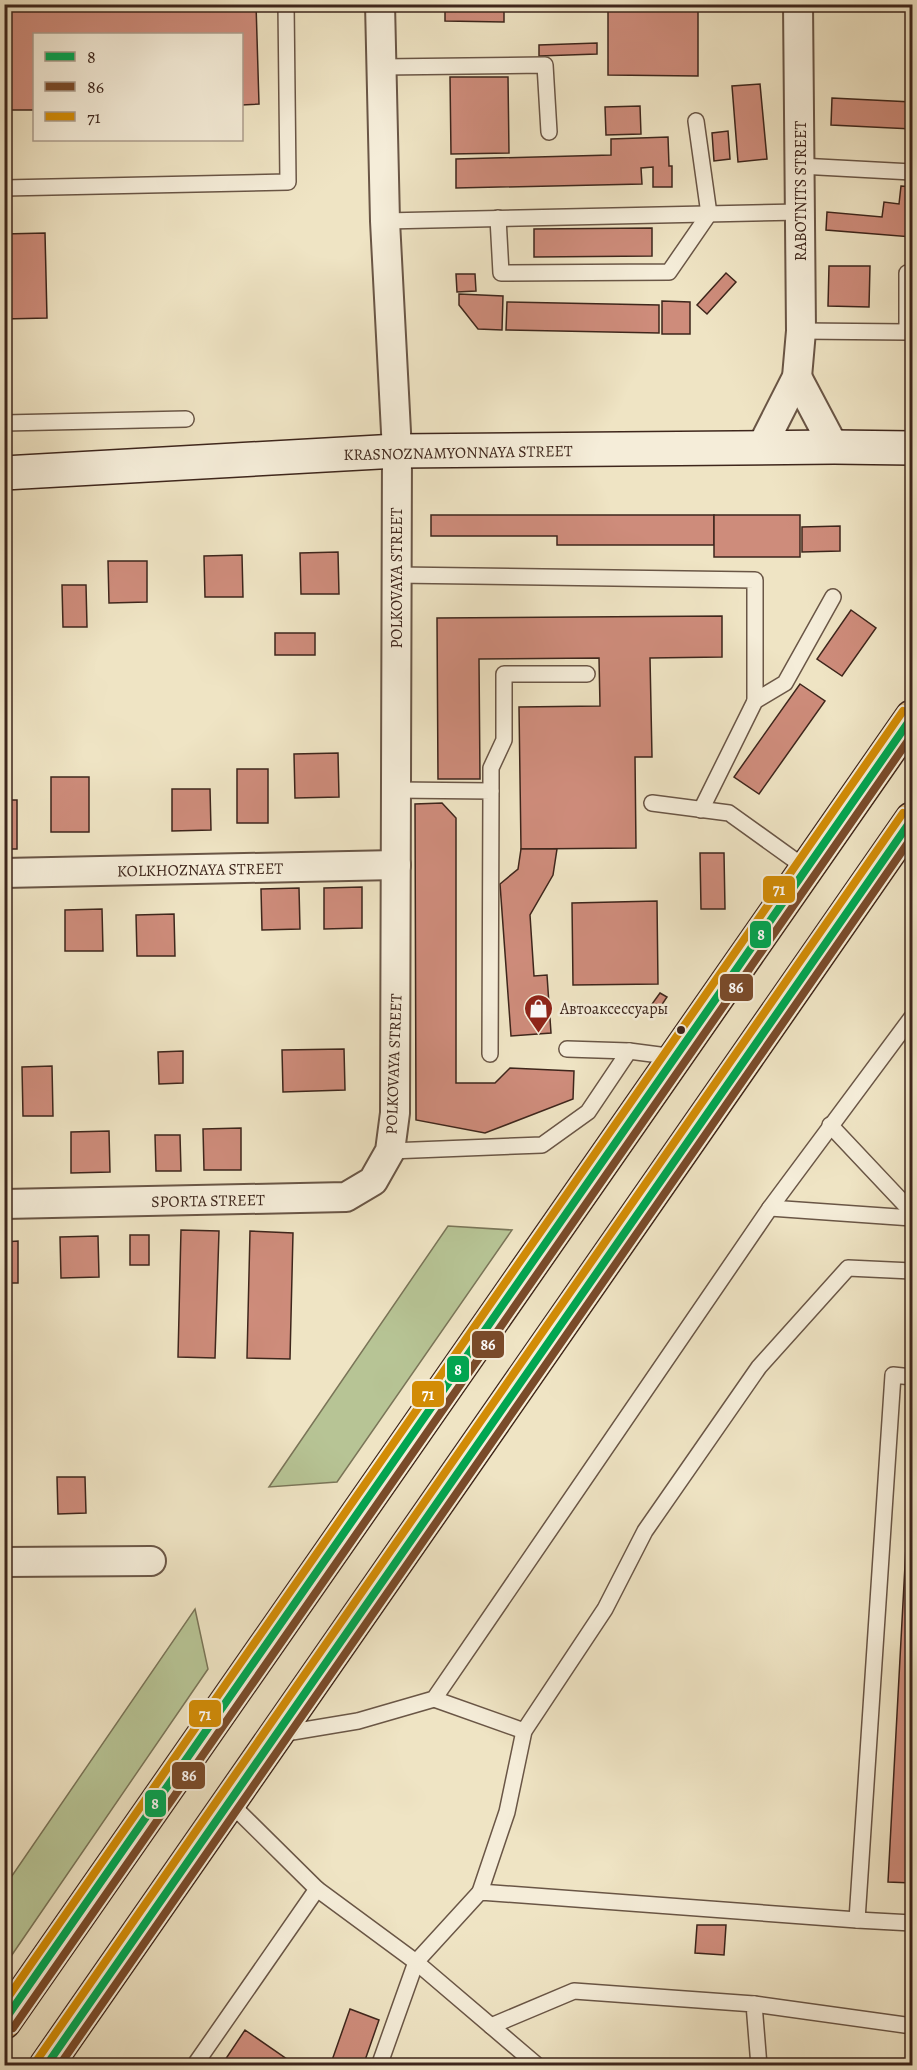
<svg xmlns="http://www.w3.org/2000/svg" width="917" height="2070" viewBox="0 0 917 2070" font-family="Alegreya,serif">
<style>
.green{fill:#b7c495;stroke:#7a7558;stroke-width:1.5}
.building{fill:#ce8c7b;stroke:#3e261c;stroke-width:1.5}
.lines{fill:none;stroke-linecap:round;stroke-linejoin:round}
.lane-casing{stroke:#6a5646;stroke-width:18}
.street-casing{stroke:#6a5646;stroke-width:32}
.secondary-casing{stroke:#3e261c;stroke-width:36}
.primary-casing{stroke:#3e261c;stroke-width:36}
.lane{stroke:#f5edd9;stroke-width:15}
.street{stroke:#f5edd9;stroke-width:28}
.secondary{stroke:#f5edd9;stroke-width:33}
.primary{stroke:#e8c282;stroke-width:33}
.bus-1-casing{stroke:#f5edd9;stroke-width:12}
.bus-2-casing{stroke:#f5edd9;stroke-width:12}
.bus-3-casing{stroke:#f5edd9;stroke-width:12}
.bus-1{stroke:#00a651;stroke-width:8}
.bus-2{stroke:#7a4b2a;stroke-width:8}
.bus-3{stroke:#d28c06;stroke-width:8}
.bus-dot{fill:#3e261c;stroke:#f5edd9;stroke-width:2}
.labels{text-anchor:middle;stroke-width:5;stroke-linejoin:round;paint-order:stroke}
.street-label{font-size:16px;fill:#3e261c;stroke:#f5edd9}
.poi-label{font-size:16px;fill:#3e261c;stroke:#f5edd9;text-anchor:start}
.line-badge{stroke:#f5edd9;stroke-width:2}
.badge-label{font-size:16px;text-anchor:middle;font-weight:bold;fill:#fff}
</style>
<rect width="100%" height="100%" fill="#efe4c4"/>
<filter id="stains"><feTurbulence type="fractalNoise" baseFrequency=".00333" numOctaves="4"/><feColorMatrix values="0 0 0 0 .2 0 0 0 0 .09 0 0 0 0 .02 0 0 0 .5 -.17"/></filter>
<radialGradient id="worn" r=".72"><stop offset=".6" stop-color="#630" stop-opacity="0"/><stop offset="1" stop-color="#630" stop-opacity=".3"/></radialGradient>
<g class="green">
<polygon points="448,1226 512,1230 337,1482 269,1487"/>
<polygon points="195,1609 208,1669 5,1965 5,1886"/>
</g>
<g class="building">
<polygon points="4,4 256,4 259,104 242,105 242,34 34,34 34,110 4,110"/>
<polygon points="445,4 504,4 504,22 445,21"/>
<polygon points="608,4 698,4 698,76 608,75"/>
<polygon points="597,43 597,54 539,56 539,45"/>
<polygon points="450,77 508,77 509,153 451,154"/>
<polygon points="760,84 767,159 738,162 732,86"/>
<polygon points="832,98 912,102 912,129 831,125"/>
<polygon points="640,106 641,134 606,135 605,107"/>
<polygon points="728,131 730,159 714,161 712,133"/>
<polygon points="668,137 669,166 672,166 672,187 653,187 653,167 641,168 642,184 456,188 456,159 611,155 611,139"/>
<polygon points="901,186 912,187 912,237 826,230 827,212 882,217 884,202 899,204"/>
<polygon points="652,228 652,256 534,257 534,229"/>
<polygon points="45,233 47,318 4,319 4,234"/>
<polygon points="829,266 870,266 869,307 828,306"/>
<polygon points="726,273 736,282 707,314 697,305"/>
<polygon points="456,274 475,274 476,291 457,292"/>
<polygon points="459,294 503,296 502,330 478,329 459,305"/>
<polygon points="662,301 690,302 690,334 662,334"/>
<polygon points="507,302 659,305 659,333 506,330"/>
<polygon points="431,515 714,515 714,545 557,545 557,536 431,536"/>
<rect x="714" y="515" width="86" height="42"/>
<polygon points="840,526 840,551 802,552 802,527"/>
<polygon points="338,552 339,594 301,594 300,553"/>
<polygon points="242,555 243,597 205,597 204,556"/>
<polygon points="108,561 147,561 147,602 109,603"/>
<polygon points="62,585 86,585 87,627 63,627"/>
<polygon points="851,610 876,628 842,676 817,659"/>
<polygon points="722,616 722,657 650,658 652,757 635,757 636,848 521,849 519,707 600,706 599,658 479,659 480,779 438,779 437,618"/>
<rect x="275" y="633" width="40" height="22"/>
<polygon points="800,684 825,701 759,794 734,777"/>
<polygon points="338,753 339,797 295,798 294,754"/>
<rect x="237" y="769" width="31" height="54"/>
<rect x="51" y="777" width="38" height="55"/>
<polygon points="172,789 210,789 211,830 172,831"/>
<rect x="4" y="800" width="13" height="49"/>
<polygon points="442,803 456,818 456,1083 495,1083 510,1068 574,1071 573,1099 485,1133 416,1120 415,804"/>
<polygon points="521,849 557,849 553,875 530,915 534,976 547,975 551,1033 511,1036 500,884 518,869"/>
<polygon points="700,853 724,853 725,909 701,909"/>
<polygon points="362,887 362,928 324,929 324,888"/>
<polygon points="299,888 300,929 262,930 261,889"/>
<polygon points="657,901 658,984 573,985 572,903"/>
<polygon points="102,909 103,951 65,951 65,910"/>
<polygon points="174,914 175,956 137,956 136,915"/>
<polygon points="660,993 667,997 659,1009 652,1004"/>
<polygon points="344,1049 345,1090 283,1092 282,1050"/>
<polygon points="183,1051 183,1083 159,1084 158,1052"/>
<polygon points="52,1066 53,1116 23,1116 22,1067"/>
<polygon points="241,1128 241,1170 204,1170 203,1129"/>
<polygon points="109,1131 110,1172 71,1173 71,1132"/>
<polygon points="155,1135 180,1135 181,1171 156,1171"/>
<polygon points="181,1230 219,1231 215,1358 178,1357"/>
<polygon points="250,1231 293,1233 290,1359 247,1358"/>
<rect x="130" y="1235" width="19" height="30"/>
<polygon points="98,1236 99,1277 61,1278 60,1237"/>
<polygon points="18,1241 18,1283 4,1283 4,1242"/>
<polygon points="912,1435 912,1883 888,1882"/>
<polygon points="57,1477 85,1477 86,1513 58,1514"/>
<polygon points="697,1925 726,1925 724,1955 695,1953"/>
<polygon points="350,2009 379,2020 363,2066 330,2066"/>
<polygon points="245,2030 297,2066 221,2066"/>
</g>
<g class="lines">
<defs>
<g id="lane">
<polyline points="382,67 545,65 549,132"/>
<polyline points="800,166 912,172"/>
<polyline points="4,188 288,182 286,4"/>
<polyline points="498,218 501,273 669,272 709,214 696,121"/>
<polyline points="385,221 800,212"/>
<polyline points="801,331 907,332 907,273"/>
<polyline points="4,423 186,419"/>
<polyline points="396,575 755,580 755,701"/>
<polyline points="396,790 491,791 490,1054"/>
<polyline points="491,791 491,768 504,740 504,674 587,674"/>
<polyline points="652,803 729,813 807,869"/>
<polyline points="701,810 755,701 785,683 833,597"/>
<polyline points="567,1049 629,1051 675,1057"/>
<polyline points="830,1125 912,1212"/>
<polyline points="390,1151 542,1145 588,1112 629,1051"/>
<polyline points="770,1208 912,1218"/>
<polyline points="434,1699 524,1731"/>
<polyline points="280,1734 358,1721 434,1699 770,1208 912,1017"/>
<polyline points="317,1889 416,1962 538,2066"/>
<polyline points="480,1892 507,1812 524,1731 605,1609 645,1531 759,1367 848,1268 912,1271"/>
<polyline points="857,1920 893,1375 912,1377"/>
<polyline points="754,2004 912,2026"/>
<polyline points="491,2026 574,1991 754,2004 759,2066"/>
<polyline points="194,2066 317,1889 229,1802"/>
<polyline points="379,2066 416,1962 480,1892 857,1920 912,1923"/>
</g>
<g id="street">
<polyline points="797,377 834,447"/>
<polyline points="761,448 797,377 801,331 798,4"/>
<polyline points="4,873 396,865"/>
<polyline points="4,1204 346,1197 373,1181 390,1151 395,1113 397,451 385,221 380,4"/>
<polyline points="4,1562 151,1561"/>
</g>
<polyline id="secondary" points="4,473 397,451 834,447 912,448"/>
<g id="primary">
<polyline points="4,2022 912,717"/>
<polyline points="46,2066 912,819"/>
</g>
</defs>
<use href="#lane" class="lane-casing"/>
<use href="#street" class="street-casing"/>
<use href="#secondary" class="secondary-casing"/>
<use href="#primary" class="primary-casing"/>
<use href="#lane" class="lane"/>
<use href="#street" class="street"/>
<use href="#secondary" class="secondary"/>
<use href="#primary" class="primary"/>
<defs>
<g id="bus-1">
<polyline points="4,2021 912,717"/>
<polyline points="46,2066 912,819"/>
</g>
<g id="bus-2">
<polyline points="13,2028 912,735"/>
<polyline points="59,2066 912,837"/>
</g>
<g id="bus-3">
<polyline points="4,2003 903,711"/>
<polyline points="37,2060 903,813"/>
</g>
</defs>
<use href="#bus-1" class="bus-1-casing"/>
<use href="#bus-2" class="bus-2-casing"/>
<use href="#bus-3" class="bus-3-casing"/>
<use href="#bus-1" class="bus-1"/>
<use href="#bus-2" class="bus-2"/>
<use href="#bus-3" class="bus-3"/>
</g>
<defs>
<symbol id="shop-pin" viewBox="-11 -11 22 30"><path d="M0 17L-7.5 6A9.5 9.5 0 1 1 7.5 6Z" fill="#8f2418" stroke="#f5edd9"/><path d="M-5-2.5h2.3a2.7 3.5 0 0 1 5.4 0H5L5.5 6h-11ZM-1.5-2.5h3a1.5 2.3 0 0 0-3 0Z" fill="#fff"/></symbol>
</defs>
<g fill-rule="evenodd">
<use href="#shop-pin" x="522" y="992" width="33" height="45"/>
</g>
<circle class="bus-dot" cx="681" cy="1030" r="5"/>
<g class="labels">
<g class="street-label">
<text transform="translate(800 191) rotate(-90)" y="6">RABOTNITS STREET</text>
<text transform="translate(458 452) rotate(-1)" y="6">KRASNOZNAMYONNAYA STREET</text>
<text transform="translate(396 578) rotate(-90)" y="6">POLKOVAYA STREET</text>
<text transform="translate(200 869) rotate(-1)" y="6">KOLKHOZNAYA STREET</text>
<text transform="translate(393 1064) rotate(-88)" y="6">POLKOVAYA STREET</text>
<text transform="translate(208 1200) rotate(-1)" y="6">SPORTA STREET</text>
</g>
<g class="poi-label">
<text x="560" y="1014">Автоаксессуары</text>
</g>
</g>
<g class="line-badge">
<rect x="762" y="875" width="34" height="29" rx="6" fill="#d28c06"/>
<rect x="749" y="920" width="23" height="29" rx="6" fill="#00a651"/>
<rect x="719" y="973" width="35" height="29" rx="6" fill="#7a4b2a"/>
<rect x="471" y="1330" width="34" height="29" rx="6" fill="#7a4b2a"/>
<rect x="446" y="1355" width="24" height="28" rx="6" fill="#00a651"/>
<rect x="411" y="1380" width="34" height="28" rx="6" fill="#d28c06"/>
<rect x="188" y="1699" width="34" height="29" rx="6" fill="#d28c06"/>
<rect x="171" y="1761" width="35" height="29" rx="6" fill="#7a4b2a"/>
<rect x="144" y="1789" width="23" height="29" rx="6" fill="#00a651"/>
</g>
<g class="badge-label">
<text x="779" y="895">71</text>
<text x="761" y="940">8</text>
<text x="736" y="993">86</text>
<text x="488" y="1350">86</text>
<text x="458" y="1375">8</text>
<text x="428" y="1400">71</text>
<text x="205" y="1720">71</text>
<text x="189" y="1781">86</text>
<text x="155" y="1809">8</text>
</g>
<rect width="917" height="2070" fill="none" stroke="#efe4c4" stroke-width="24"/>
<rect x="6" y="6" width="905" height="2058" fill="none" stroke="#3e261c" stroke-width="3"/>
<rect x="12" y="12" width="893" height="2046" fill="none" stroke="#3e261c" stroke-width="1.5"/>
<rect x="33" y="33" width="210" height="108" fill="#f5edd9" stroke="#ac9d8d" stroke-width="1.5"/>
<rect x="45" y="52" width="30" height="9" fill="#00a651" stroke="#ac9d8d" stroke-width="1.5"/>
<text x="87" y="63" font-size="18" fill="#3e261c">8</text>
<rect x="45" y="82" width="30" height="9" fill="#7a4b2a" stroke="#ac9d8d" stroke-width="1.5"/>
<text x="87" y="93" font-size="18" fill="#3e261c">86</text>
<rect x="45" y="112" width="30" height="9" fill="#d28c06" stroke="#ac9d8d" stroke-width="1.5"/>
<text x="87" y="123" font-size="18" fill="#3e261c">71</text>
<rect width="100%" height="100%" filter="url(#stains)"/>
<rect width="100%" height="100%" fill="url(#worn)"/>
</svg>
